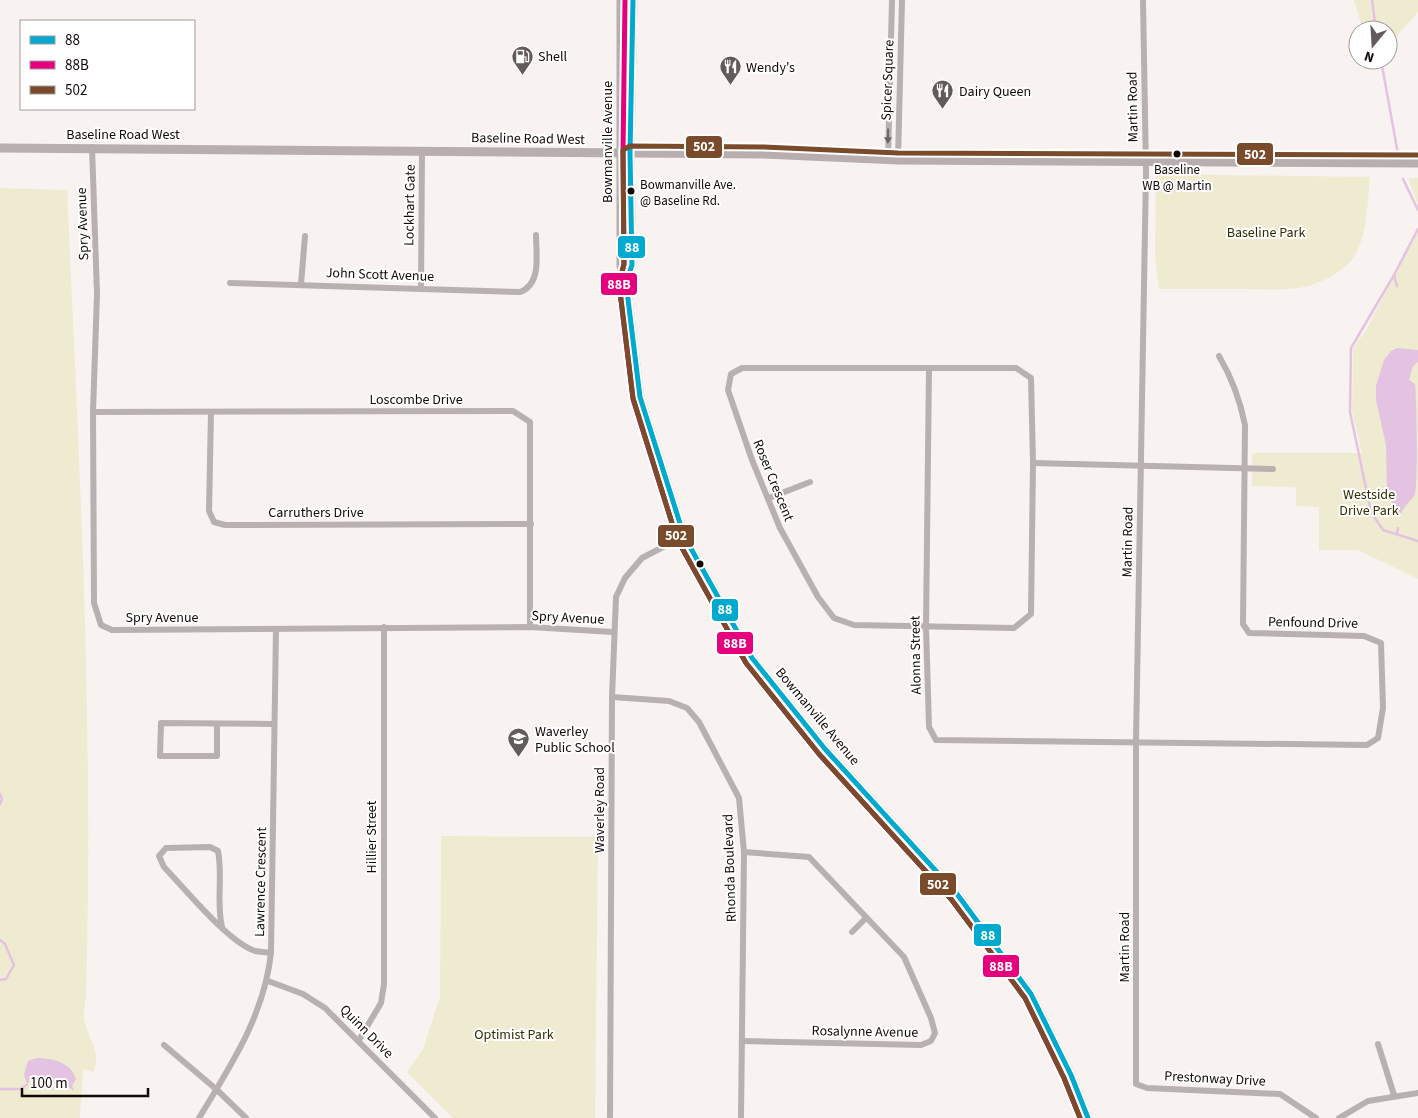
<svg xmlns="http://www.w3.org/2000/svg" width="1418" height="1118" viewBox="0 0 1418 1118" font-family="'Source Sans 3',sans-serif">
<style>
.green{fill:#efebd1}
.water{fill:#e4c2e1}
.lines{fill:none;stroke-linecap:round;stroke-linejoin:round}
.stream{stroke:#e4c2e1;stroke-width:2.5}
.street{stroke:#b8b0b1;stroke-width:6}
.secondary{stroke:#b8aeaf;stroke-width:9}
.bus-1-casing{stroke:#fff;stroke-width:9}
.bus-2-casing{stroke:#fff;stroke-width:9}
.bus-3-casing{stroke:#fff;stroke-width:9}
.bus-1{stroke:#00a9ce;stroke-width:5}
.bus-2{stroke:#e5007d;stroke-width:5}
.bus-3{stroke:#7a4b2a;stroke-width:5}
.oneway{fill:#6d6564}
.bus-dot{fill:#120907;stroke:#fff;stroke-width:2}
.labels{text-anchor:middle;stroke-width:4;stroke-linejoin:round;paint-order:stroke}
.bus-label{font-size:13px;fill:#120907;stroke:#fff}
.poi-label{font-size:14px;fill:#120907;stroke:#fff;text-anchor:start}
.street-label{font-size:14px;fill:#120907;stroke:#fff}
.park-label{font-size:14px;fill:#322d00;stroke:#fff}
.line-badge{stroke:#fff;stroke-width:2}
.badge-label{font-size:14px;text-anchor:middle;font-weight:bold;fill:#fff}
</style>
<rect width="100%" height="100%" fill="#f8f2f0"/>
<g class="green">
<polygon points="1354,0 1418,0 1418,12 1399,33 1391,52 1388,51 1388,30 1363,30"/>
<path d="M1156,174L1370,177C1367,202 1368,236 1353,258C1344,271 1323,282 1308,286C1289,291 1267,289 1247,289C1218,289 1188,289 1159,289L1155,256Z"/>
<polygon points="1408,178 1418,178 1418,205"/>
<path d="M0,188L67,190C79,458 94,727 86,995C85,1004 83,1014 85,1022C89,1040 102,1053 93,1072L83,1069L80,1118H0Z"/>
<polygon points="1418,232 1418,579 1358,550 1319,550 1319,507 1296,506 1296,487 1252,486 1252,453 1362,453 1352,411 1353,348 1366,330"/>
<polygon points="441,836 598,837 595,1118 453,1118 407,1072 423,1049 440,997"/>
</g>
<g class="water">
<path d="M1397,348L1418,350V362L1413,366L1409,380L1415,384C1417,402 1418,481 1415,494C1411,501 1406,504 1401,513H1397L1387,493L1386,445L1376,400V386L1384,360L1391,351Z"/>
<path d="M37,1058C52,1058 71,1062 76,1079L72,1086L74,1091L67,1086L57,1085L39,1076L30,1079L27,1085L24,1074L28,1061Z"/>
</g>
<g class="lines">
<g class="stream">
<polyline points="1372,0 1376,30"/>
<polyline points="1381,60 1398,154"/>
<polyline points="1403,179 1418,210"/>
<polyline points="1394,275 1351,348 1350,412 1371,512 1383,530 1418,541"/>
<polyline points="1397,286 1394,275 1418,229"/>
<polyline points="1397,534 1398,528"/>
<polyline points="0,794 2,799 0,804"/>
<polyline points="0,940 5,944 14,965 6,979 0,980"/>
<polyline points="0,1089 19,1089 27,1085"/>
</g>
<g class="street">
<polyline points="1143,0 1146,172 1136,741 1136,1084 1147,1088 1280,1094 1316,1118"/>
<polyline points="92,147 97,294 93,412 94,603 101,625 112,630 530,627 613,632"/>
<polyline points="888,160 892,0"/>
<polyline points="898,160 902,0"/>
<path d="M230,283L520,292C542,284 536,254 536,235"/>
<polyline points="301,284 305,236"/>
<polyline points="421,289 422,151"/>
<polygon points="742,368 1016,368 1031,378 1033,463 1031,614 1014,628 854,625 834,618 818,597 780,528 752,460 728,390 731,374"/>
<path d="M929,368L926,627L929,727L936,740L1367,745L1378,738L1383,708L1381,643L1364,636L1249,633L1243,624L1245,425C1240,400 1232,378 1219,356"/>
<polyline points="93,412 513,411 530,422 530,627"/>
<polyline points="211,412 209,511 214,522 225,525 531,524"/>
<polyline points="1033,463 1273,469"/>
<polyline points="769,498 810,482"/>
<polyline points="612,697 669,701 687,708 699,722 739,798 744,852 741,1118"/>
<polyline points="217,724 217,756 160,756 161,723 273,724"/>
<path d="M222,927C216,902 223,876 218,851L210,847L166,848L159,856L164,867C185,889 228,942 255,951C260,952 266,952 271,953"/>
<polyline points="852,932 865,919"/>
<polyline points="268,981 303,994 325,1008 435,1118"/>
<polyline points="359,1040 381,1003 384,984 384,627"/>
<polyline points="742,1041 921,1045 931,1041 935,1033 931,1018 904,957 809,857 744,852"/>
<polyline points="1378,1044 1394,1095"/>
<polyline points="164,1045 216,1089 246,1118"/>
<path d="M199,1118C231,1065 264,1016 271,953L276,629"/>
<polyline points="610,1118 612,697 616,597 625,578 642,558 684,536"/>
<polyline points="1339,1118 1368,1101 1418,1093"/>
</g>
<g class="secondary">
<polyline points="621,0 621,266 626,283 640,397 684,536 752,658 825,749 957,894 1031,994 1071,1075 1088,1118"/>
<polyline points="0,148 764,154 898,160 1418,163"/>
<polyline points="626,282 632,265 630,153 633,0"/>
</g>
<defs>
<polyline id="bus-1" points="633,0 630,153 632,265 626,283 640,397 684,536 752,658 825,749 957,894 1031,994 1071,1075 1088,1118"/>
<polyline id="bus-2" points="625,0 623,153 624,264 619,284 633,399 677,539 746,663 819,754 951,899 1025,998 1064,1078 1080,1118"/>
<polyline id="bus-3" points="1080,1118 1064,1078 1025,998 951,899 819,754 746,663 677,539 633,398 619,283 624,264 623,150 630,146 764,147 898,153 1418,155"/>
</defs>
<use href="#bus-1" class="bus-1-casing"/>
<use href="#bus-2" class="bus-2-casing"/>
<use href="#bus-3" class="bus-3-casing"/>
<use href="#bus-1" class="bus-1"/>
<use href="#bus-2" class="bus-2"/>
<use href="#bus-3" class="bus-3"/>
</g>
<defs><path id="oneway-solid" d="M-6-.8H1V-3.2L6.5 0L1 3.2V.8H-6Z" transform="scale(1.25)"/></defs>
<use class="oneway" href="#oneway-solid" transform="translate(888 136) rotate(91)"/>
<defs>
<symbol id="fuel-pin" viewBox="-11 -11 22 30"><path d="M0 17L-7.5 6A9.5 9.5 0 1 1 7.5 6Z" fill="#625b59" stroke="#fff"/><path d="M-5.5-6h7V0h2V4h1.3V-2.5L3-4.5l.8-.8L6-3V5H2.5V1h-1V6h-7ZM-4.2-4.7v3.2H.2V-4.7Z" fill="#fff"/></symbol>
<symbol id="restaurant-pin" viewBox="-11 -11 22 30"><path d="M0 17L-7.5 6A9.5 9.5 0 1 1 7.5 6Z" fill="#625b59" stroke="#fff"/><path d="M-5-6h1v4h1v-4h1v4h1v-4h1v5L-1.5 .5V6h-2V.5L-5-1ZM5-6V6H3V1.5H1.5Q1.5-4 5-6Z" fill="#fff"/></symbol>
<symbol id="school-pin" viewBox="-11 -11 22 30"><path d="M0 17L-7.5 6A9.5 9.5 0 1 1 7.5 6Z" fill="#625b59" stroke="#fff"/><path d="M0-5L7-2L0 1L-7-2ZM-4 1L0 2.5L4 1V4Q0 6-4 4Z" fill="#fff"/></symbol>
</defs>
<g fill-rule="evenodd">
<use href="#fuel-pin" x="510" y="44" width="25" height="34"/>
<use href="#restaurant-pin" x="718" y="54" width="25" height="34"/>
<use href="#restaurant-pin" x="930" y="78" width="25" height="34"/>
<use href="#school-pin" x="506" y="726" width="25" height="34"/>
</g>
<g class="bus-dot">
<circle cx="1177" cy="154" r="4.5"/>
<circle cx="631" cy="191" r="4.5"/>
<circle cx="700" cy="564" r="4.5"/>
</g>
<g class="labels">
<g class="bus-label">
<text x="1177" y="174">Baseline<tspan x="1177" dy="16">WB @ Martin</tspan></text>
<text x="640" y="189" text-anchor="start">Bowmanville Ave.<tspan x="640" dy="16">@ Baseline Rd.</tspan></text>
</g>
<g class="poi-label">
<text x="538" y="61">Shell</text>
<text x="746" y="72">Wendy's</text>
<text x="959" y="96">Dairy Queen</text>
<text x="535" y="736">Waverley<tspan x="535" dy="16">Public School</tspan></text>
</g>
<g class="street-label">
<text transform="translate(887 80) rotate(-88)" y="5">Spicer Square</text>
<text transform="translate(1132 107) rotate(-91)" y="5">Martin Road</text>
<text x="123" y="139">Baseline Road West</text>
<text transform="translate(528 138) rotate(1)" y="5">Baseline Road West</text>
<text transform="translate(607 142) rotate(-90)" y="5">Bowmanville Avenue</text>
<text transform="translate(409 205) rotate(-89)" y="5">Lockhart Gate</text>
<text transform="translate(82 224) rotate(-92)" y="5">Spry Avenue</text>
<text transform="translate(380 274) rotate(2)" y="5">John Scott Avenue</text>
<text x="416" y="404">Loscombe Drive</text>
<text transform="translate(774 480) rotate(68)" y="5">Roser Crescent</text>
<text x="316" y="517">Carruthers Drive</text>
<text transform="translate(1127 542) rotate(-89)" y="5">Martin Road</text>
<text x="162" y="622">Spry Avenue</text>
<text transform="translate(568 617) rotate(3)" y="5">Spry Avenue</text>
<text transform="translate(1313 622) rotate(1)" y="5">Penfound Drive</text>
<text transform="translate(915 655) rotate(-91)" y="5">Alonna Street</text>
<text transform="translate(818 716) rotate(50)" y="5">Bowmanville Avenue</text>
<text transform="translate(599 810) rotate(-90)" y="5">Waverley Road</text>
<text transform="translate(371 837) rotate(-90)" y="5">Hillier Street</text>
<text transform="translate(729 868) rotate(-92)" y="5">Rhonda Boulevard</text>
<text transform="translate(260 882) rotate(-89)" y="5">Lawrence Crescent</text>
<text transform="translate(1124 947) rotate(-90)" y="5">Martin Road</text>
<text transform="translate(367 1031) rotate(45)" y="5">Quinn Drive</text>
<text transform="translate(865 1031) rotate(1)" y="5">Rosalynne Avenue</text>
<text transform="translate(1215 1078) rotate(3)" y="5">Prestonway Drive</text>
</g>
<g class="park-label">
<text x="1266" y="237">Baseline Park</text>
<text x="1369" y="499">Westside<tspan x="1369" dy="16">Drive Park</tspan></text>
<text x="514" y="1039">Optimist Park</text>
</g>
</g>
<g class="line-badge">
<rect x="685" y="135" width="38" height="24" rx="5" fill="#7a4b2a"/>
<rect x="1236" y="142" width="38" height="24" rx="5" fill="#7a4b2a"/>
<rect x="617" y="235" width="29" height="24" rx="5" fill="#00a9ce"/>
<rect x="600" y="272" width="38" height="24" rx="5" fill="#e5007d"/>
<rect x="657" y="524" width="38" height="24" rx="5" fill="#7a4b2a"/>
<rect x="711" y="598" width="28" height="24" rx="5" fill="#00a9ce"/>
<rect x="716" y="631" width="38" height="24" rx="5" fill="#e5007d"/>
<rect x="919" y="872" width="38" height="24" rx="5" fill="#7a4b2a"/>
<rect x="973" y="923" width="29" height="24" rx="5" fill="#00a9ce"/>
<rect x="982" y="954" width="38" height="24" rx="5" fill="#e5007d"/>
</g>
<g class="badge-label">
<text x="704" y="151">502</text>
<text x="1255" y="159">502</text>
<text x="632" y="252">88</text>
<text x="619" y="289">88B</text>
<text x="676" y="540">502</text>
<text x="725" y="614">88</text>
<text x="735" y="648">88B</text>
<text x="938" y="889">502</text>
<text x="988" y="940">88</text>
<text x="1001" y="971">88B</text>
</g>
<rect x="20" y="20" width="175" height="90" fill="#ffffff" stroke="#a09d9c"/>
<rect x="30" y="36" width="25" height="8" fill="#00a9ce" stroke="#a09d9c"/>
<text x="65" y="45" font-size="15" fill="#120907">88</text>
<rect x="30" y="61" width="25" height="8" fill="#e5007d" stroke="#a09d9c"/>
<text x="65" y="70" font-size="15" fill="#120907">88B</text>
<rect x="30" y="86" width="25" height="8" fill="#7a4b2a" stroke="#a09d9c"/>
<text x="65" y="95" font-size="15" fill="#120907">502</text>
<g transform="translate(1373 45) rotate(198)"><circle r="24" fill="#ffffff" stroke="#a09d9c"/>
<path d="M0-4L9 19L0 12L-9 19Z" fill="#625b59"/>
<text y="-8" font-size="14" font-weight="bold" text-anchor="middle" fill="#120907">N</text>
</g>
<path d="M22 1088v8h126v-8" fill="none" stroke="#120907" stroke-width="2.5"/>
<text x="30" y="1088" font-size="15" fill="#120907" stroke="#ffffff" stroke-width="4" paint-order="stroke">100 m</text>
</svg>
